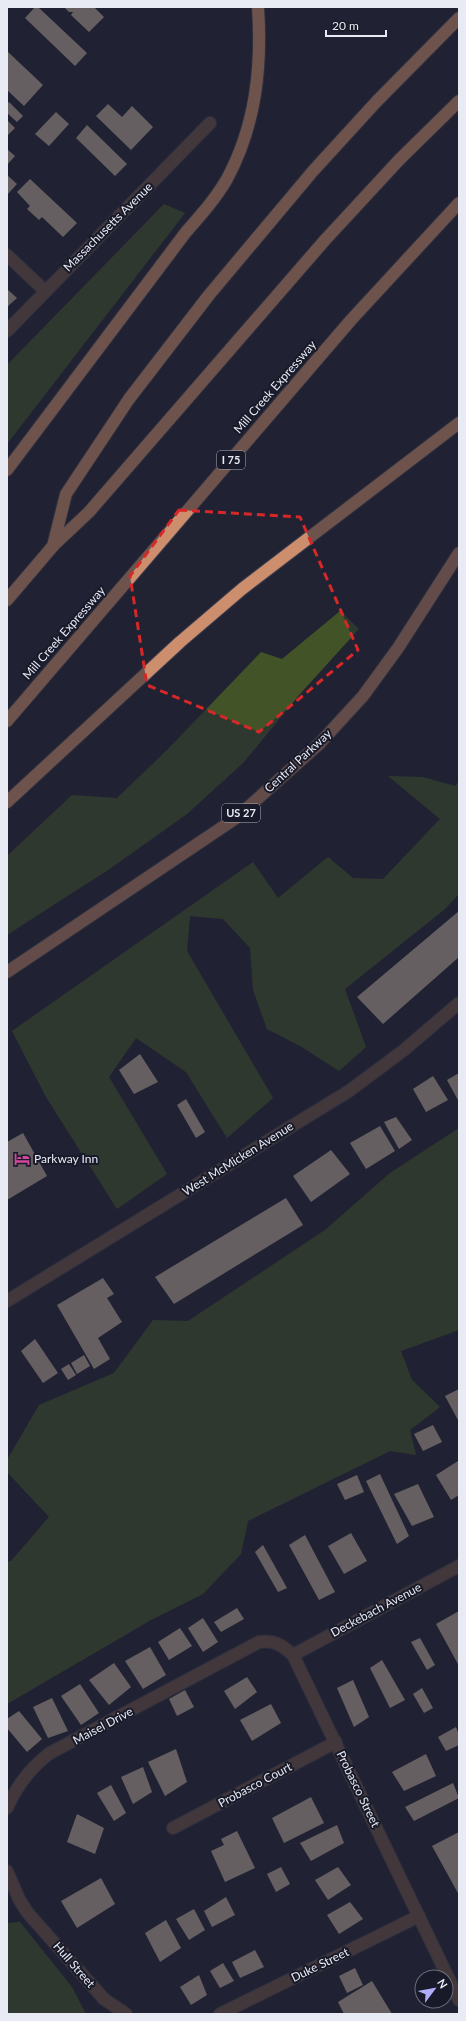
<svg xmlns="http://www.w3.org/2000/svg" width="466" height="2021" viewBox="0 0 466 2021" font-family="Lato,sans-serif">
<style>
.green{fill:#425328}
.building{fill:#b9a899}
.lines{fill:none;stroke-linecap:round;stroke-linejoin:round}
.street-casing{stroke:#3d3f4e;stroke-width:14}
.primary-casing{stroke:#3d3f4e;stroke-width:14}
.highway-casing{stroke:#3d3f4e;stroke-width:14}
.street{stroke:#6b5145;stroke-width:12}
.primary{stroke:#b17d62;stroke-width:12}
.highway{stroke:#cd8e6e;stroke-width:12}
.marked{fill:none;stroke:#d62828;stroke-width:3;stroke-dasharray:8 5;stroke-linejoin:round}
.labels{text-anchor:middle;stroke-width:4;stroke-linejoin:round;paint-order:stroke}
.shield{fill:#181a29;stroke:#aaacb7;stroke-width:1}
.shield-label{font-size:11px;font-weight:bold;fill:#e8eaf4}
.street-label{font-size:12px;fill:#e8eaf4;stroke:#181a29}
.poi-label{font-size:12px;fill:#e8eaf4;stroke:#181a29;text-anchor:start}
</style>
<rect width="100%" height="100%" fill="#212333"/>
<g class="green">
<polygon points="164,204 185,213 7,444 7,365"/>
<polygon points="340,611 359,629 300,694 243,763 187,814 111,868 7,935 7,856 72,795 117,798 167,750 261,652 282,659"/>
<polygon points="388,776 423,777 455,786 459,781 459,894 445,909 345,989 366,1047 339,1071 302,1047 267,1029 253,990 250,948 223,919 190,916 187,951 273,1098 227,1138 186,1072 136,1038 109,1077 167,1174 117,1209 46,1097 12,1031 253,862 278,898 328,857 353,878 383,879 440,819"/>
<polygon points="459,1128 459,1330 401,1351 412,1380 440,1407 410,1430 416,1455 390,1451 248,1521 241,1554 203,1594 151,1620 7,1704 7,1562 11,1561 49,1517 7,1472 7,1460 39,1405 114,1373 153,1320 188,1321 325,1230 390,1173"/>
<polygon points="20,1922 72,1987 86,2014 7,2014 7,1923"/>
</g>
<g class="building">
<polygon points="35,7 38,7 87,53 75,66 25,18"/>
<polygon points="64,7 94,7 104,17 89,32 71,15 73,12 69,12"/>
<polygon points="7,51 43,85 24,106 7,90"/>
<polygon points="9,102 23,116 17,122 7,113 7,104"/>
<polygon points="108,104 122,117 132,106 153,127 131,150 96,116"/>
<polygon points="56,112 69,124 49,146 35,134"/>
<polygon points="7,120 15,128 7,136"/>
<polygon points="87,125 127,164 115,176 76,138"/>
<polygon points="7,149 15,156 7,165"/>
<polygon points="7,175 17,184 7,195"/>
<polygon points="30,179 77,223 63,237 42,217 39,220 27,209 30,206 17,192"/>
<polygon points="7,289 17,298 7,307"/>
<polygon points="459,911 459,957 383,1024 357,997"/>
<polygon points="140,1054 158,1082 134,1094 119,1070"/>
<polygon points="459,1073 459,1102 447,1080"/>
<polygon points="433,1076 448,1100 426,1112 413,1089"/>
<polygon points="186,1099 205,1132 196,1138 177,1105"/>
<polygon points="396,1117 412,1140 399,1149 384,1122"/>
<polygon points="380,1126 395,1151 366,1169 350,1143"/>
<polygon points="23,1133 47,1176 7,1200 7,1142"/>
<polygon points="331,1150 350,1174 311,1202 293,1176"/>
<polygon points="286,1198 303,1225 174,1304 155,1277"/>
<polygon points="103,1278 114,1294 107,1298 122,1322 98,1338 110,1359 94,1369 57,1305"/>
<polygon points="35,1339 58,1373 43,1383 21,1351"/>
<polygon points="84,1355 90,1366 77,1374 71,1363"/>
<polygon points="69,1364 76,1375 68,1380 61,1369"/>
<polygon points="459,1389 459,1422 445,1396"/>
<polygon points="433,1425 442,1442 423,1451 414,1434"/>
<polygon points="458,1461 459,1495 451,1500 436,1475"/>
<polygon points="380,1474 409,1536 397,1544 366,1481"/>
<polygon points="357,1475 364,1492 345,1500 337,1484"/>
<polygon points="418,1484 434,1517 412,1526 394,1494"/>
<polygon points="351,1533 367,1561 344,1574 328,1546"/>
<polygon points="305,1535 335,1592 319,1600 289,1545"/>
<polygon points="263,1545 287,1588 278,1592 255,1552"/>
<polygon points="237,1608 244,1619 221,1632 214,1622"/>
<polygon points="459,1611 459,1666 436,1624"/>
<polygon points="203,1618 218,1642 203,1652 188,1628"/>
<polygon points="180,1628 192,1646 169,1660 158,1642"/>
<polygon points="420,1638 435,1665 427,1670 411,1642"/>
<polygon points="150,1647 166,1675 143,1689 125,1661"/>
<polygon points="382,1660 405,1700 390,1708 370,1668"/>
<polygon points="114,1663 131,1687 109,1705 89,1680"/>
<polygon points="247,1677 257,1692 235,1709 224,1691"/>
<polygon points="353,1680 369,1717 354,1727 337,1688"/>
<polygon points="80,1684 99,1713 81,1725 61,1696"/>
<polygon points="422,1688 433,1708 424,1713 413,1694"/>
<polygon points="185,1690 194,1707 177,1716 169,1699"/>
<polygon points="52,1698 68,1731 48,1738 33,1707"/>
<polygon points="271,1704 281,1723 252,1741 240,1720"/>
<polygon points="19,1711 42,1739 27,1752 7,1728 7,1719"/>
<polygon points="456,1727 459,1735 459,1745 446,1751 438,1737"/>
<polygon points="176,1749 187,1782 165,1796 148,1762"/>
<polygon points="426,1754 436,1776 404,1791 392,1772"/>
<polygon points="143,1767 152,1792 133,1804 121,1777"/>
<polygon points="453,1783 459,1798 414,1821 405,1807"/>
<polygon points="111,1785 126,1813 114,1821 97,1793"/>
<polygon points="311,1797 324,1823 284,1843 272,1818"/>
<polygon points="77,1814 104,1828 95,1854 67,1842"/>
<polygon points="337,1825 344,1843 311,1861 300,1843"/>
<polygon points="237,1831 255,1868 225,1882 211,1851 224,1845 221,1839"/>
<polygon points="459,1832 459,1895 432,1846"/>
<polygon points="281,1867 290,1884 276,1892 267,1874"/>
<polygon points="338,1867 351,1885 328,1900 315,1880"/>
<polygon points="101,1878 115,1904 77,1928 61,1901"/>
<polygon points="226,1897 235,1915 212,1927 204,1911"/>
<polygon points="350,1902 363,1919 339,1934 327,1915"/>
<polygon points="194,1909 205,1930 189,1940 176,1919"/>
<polygon points="166,1920 181,1948 160,1962 145,1933"/>
<polygon points="255,1950 264,1967 240,1978 232,1962"/>
<polygon points="223,1963 234,1981 220,1988 210,1971"/>
<polygon points="355,1968 363,1985 347,1993 339,1976"/>
<polygon points="199,1975 207,1995 191,2005 180,1987"/>
<polygon points="372,1981 392,2014 344,2014 338,2002"/>
</g>
<g class="lines">
<defs>
<g id="street">
<polyline points="7,255 45,291"/>
<polyline points="7,331 210,123"/>
<polyline points="7,1301 349,1091 404,1050 459,1003"/>
<polyline points="293,1655 459,1566"/>
<path d="M7,1808C17,1785 30,1768 50,1753L259,1642C275,1640 282,1645 293,1655L459,2000"/>
<polyline points="173,1828 336,1742"/>
<polyline points="7,1871 19,1899 27,1912 104,1999 126,2014"/>
<polyline points="220,2014 419,1916"/>
</g>
<polyline id="primary" points="7,972 236,818 319,744 363,696 398,648 459,553"/>
<g id="highway">
<path d="M7,470L186,232C201,215 216,198 227,179C256,125 262,67 258,7"/>
<polyline points="53,546 66,494 129,399 209,295 313,171 377,101 459,18"/>
<polyline points="7,600 53,546 89,512 325,240 399,160 459,101"/>
<polyline points="7,721 351,320 459,203"/>
<polyline points="7,802 180,642 242,589 459,423"/>
</g>
</defs>
<use href="#street" class="street-casing"/>
<use href="#primary" class="primary-casing"/>
<use href="#highway" class="highway-casing"/>
<use href="#street" class="street"/>
<use href="#primary" class="primary"/>
<use href="#highway" class="highway"/>
</g>
<path d="M0 0H466V2021H0ZM179,510L300,517L358,650L259,732L147,685L130,576Z" fill="#212333" fill-opacity=".55" fill-rule="evenodd"/>
<path class="marked" d="M179,510L300,517L358,650L259,732L147,685L130,576Z"/>
<defs>
<symbol id="hotel-bare" viewBox="-9 -9 18 18"><path d="M-6-4.5h1.5V1H6V5H4.5V3h-9V5H-6ZM-4 0a1.8 1.8 0 1 1 3.6 0ZM.5 0V-2.5h3Q6-2.5 6 0Z" fill="#d1479c" stroke="#181a29" stroke-width="2.5" paint-order="stroke"/></symbol>
</defs>
<g fill-rule="evenodd">
<use href="#hotel-bare" x="11" y="1148" width="22" height="22"/>
</g>
<g class="labels">
<g class="shield">
<rect x="217" y="451" width="28" height="18" rx="3"/>
<rect x="222" y="804" width="38" height="18" rx="3"/>
</g>
<g class="shield-label">
<text x="231" y="464">I 75</text>
<text x="241" y="817">US 27</text>
</g>
<g class="street-label">
<text transform="translate(108 227) rotate(-45)" y="4">Massachusetts Avenue</text>
<text transform="translate(275 387) rotate(-49)" y="4">Mill Creek Expressway</text>
<text transform="translate(64 633) rotate(-49)" y="4">Mill Creek Expressway</text>
<text transform="translate(298 761) rotate(-43)" y="4">Central Parkway</text>
<text transform="translate(238 1159) rotate(-32)" y="4">West McMicken Avenue</text>
<text transform="translate(376 1610) rotate(-28)" y="4">Deckebach Avenue</text>
<text transform="translate(103 1726) rotate(-28)" y="4">Maisel Drive</text>
<text transform="translate(255 1785) rotate(-28)" y="4">Probasco Court</text>
<text transform="translate(358 1789) rotate(64)" y="4">Probasco Street</text>
<text transform="translate(74 1965) rotate(49)" y="4">Hull Street</text>
<text transform="translate(320 1965) rotate(-26)" y="4">Duke Street</text>
</g>
<g class="poi-label">
<text x="34" y="1163">Parkway Inn</text>
</g>
</g>
<rect width="466" height="2021" fill="none" stroke="#e8eaf4" stroke-width="16"/>
<g transform="translate(434 1989) rotate(58)"><circle r="19" fill="#181a29" stroke="#6b6d7a"/>
<path d="M0-3L7 15L0 10L-7 15Z" fill="#aeaefa"/>
<text y="-6" font-size="11" font-weight="bold" text-anchor="middle" fill="#e8eaf4">N</text>
</g>
<path d="M326 30v6h60v-6" fill="none" stroke="#e8eaf4" stroke-width="2"/>
<text x="332" y="30" font-size="12" fill="#e8eaf4" stroke="#181a29" stroke-width="3" paint-order="stroke">20 m</text>
</svg>
